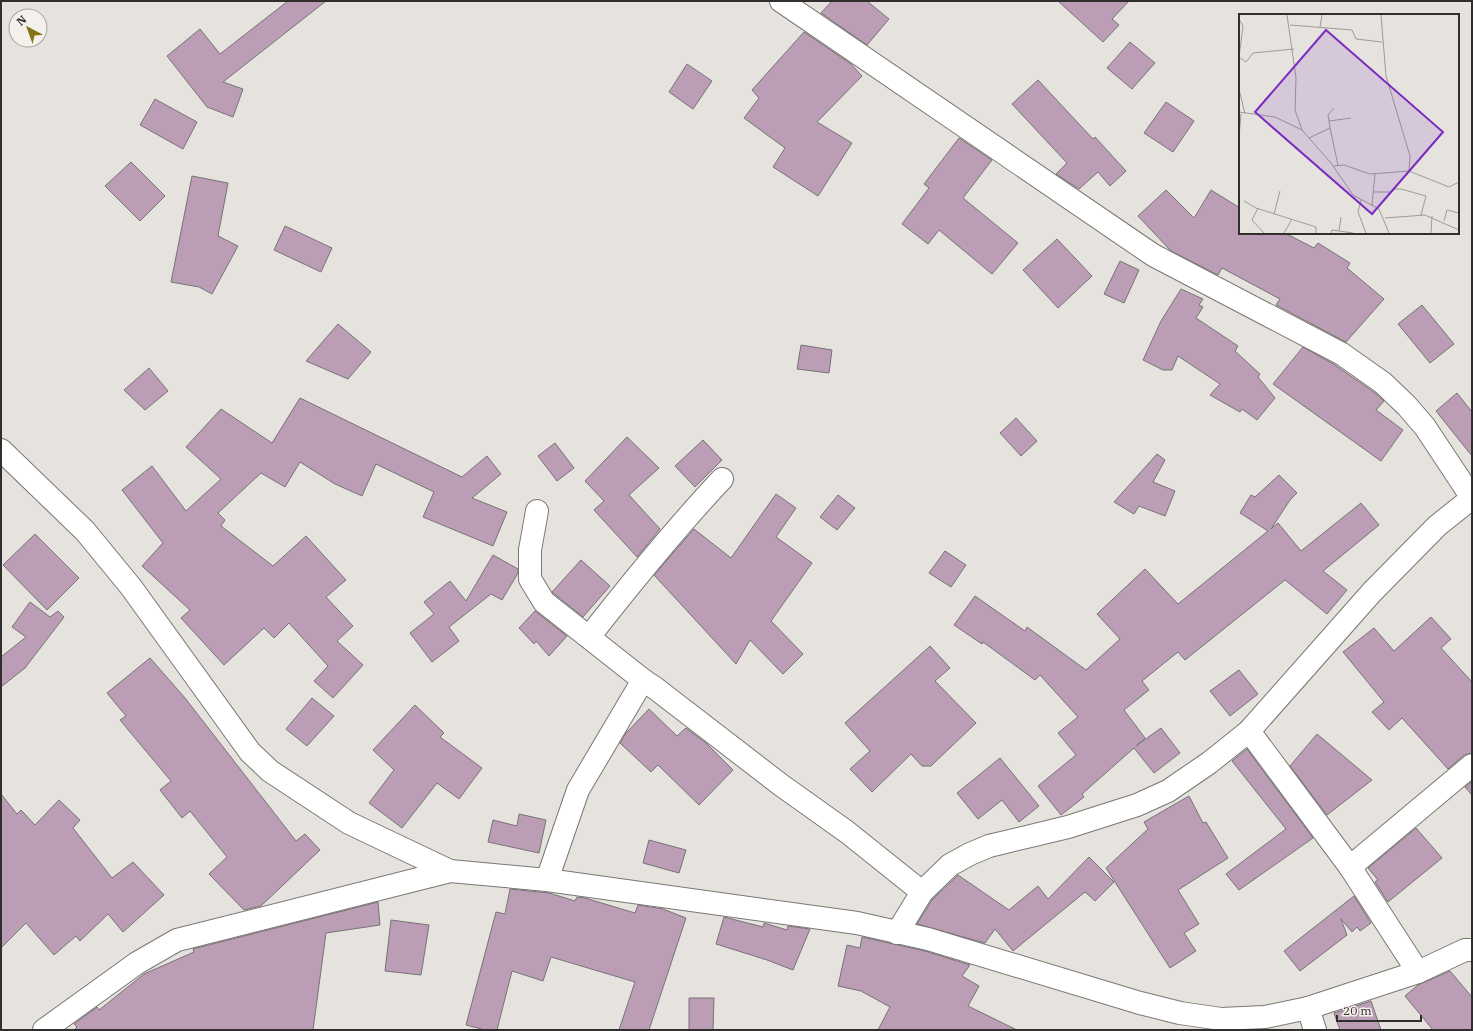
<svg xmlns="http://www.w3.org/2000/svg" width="1473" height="1031" viewBox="0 0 1473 1031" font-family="'IBM Plex Serif',serif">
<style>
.building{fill:#bb9db5;stroke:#777376}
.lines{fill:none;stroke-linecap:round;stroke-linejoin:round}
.minor-casing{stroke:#7a7773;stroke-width:24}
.minor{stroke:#fff;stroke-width:22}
.inset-road{fill:none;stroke:#9e9b98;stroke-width:1}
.view{fill:#7b2cbf;fill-opacity:0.15;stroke:#7b2cbf;stroke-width:2}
.inset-edge{fill:none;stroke:#312f2e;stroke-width:2}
</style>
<rect width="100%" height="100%" fill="#e6e3de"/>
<g class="building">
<polygon points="288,1 326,1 223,82 243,89 233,117 207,107 167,56 200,29 220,54"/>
<polygon points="832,1 867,1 889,19 867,45 821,13"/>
<polygon points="1058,1 1129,1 1112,19 1119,25 1103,42"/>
<polygon points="804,32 851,64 862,76 817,122 852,143 818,196 773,167 785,148 744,118 759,98 752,90"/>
<polygon points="1130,42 1155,63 1132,89 1107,68"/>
<polygon points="687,64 712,81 693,109 669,92"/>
<polygon points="1038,80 1093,139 1095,137 1126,171 1110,186 1098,172 1079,189 1056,174 1067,163 1012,104"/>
<polygon points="155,99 197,122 183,149 140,125"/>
<polygon points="1166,102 1194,121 1173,152 1144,133"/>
<polygon points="959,138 992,160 963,198 1018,243 992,274 939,230 928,244 902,224 929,188 924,184"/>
<polygon points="131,162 165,196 140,221 105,186"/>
<polygon points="192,176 228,183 218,236 238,246 212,294 199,287 171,282"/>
<polygon points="1166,190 1194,218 1211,190 1240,208 1240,233 1285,233 1314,248 1318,243 1350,263 1347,268 1384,299 1346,342 1276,305 1280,299 1222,268 1218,275 1171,251 1138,216"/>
<polygon points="285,226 332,248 321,272 274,250"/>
<polygon points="1057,239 1092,276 1058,308 1023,270"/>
<polygon points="1120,261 1139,270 1124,303 1104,294"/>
<polygon points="1181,289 1203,299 1199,305 1203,307 1196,318 1238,346 1235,351 1260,374 1258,377 1275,398 1257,420 1242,409 1240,412 1210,395 1220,384 1178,356 1172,370 1163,370 1143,360 1161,321"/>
<polygon points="1422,305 1454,344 1430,363 1398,324"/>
<polygon points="338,324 371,352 348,379 306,361"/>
<polygon points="801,345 832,350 829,373 797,369"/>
<polygon points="1303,347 1335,365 1375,393 1384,401 1376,410 1403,430 1381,461 1273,384"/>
<polygon points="149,368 168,391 145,410 124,390"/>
<polygon points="1457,393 1472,412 1472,456 1436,411"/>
<polygon points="300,398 462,477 487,456 501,474 472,498 507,512 493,546 423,517 434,492 376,464 362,496 335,484 300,462 285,487 261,473 218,513 225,520 221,526 273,566 306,536 346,580 326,597 353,626 337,641 363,665 333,698 314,681 328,666 289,623 274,638 264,628 224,665 181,618 190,610 142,566 163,543 122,490 152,466 186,511 221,479 186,447 221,409 272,443"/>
<polygon points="1016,418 1037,441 1021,456 1000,433"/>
<polygon points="627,437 659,468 629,495 660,529 637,557 594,510 604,501 585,481"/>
<polygon points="703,440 722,460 695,487 675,466"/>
<polygon points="555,443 574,468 557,481 538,456"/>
<polygon points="1157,454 1165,460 1153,482 1175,491 1165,516 1139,506 1134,514 1114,502"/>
<polygon points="1279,475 1297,493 1290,500 1271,529 1278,523 1301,551 1361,503 1379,525 1323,571 1347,590 1327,614 1285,580 1185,660 1178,652 1142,681 1149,690 1124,710 1145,738 1136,746 1161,728 1180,753 1154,773 1134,748 1082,794 1084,797 1061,815 1038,786 1076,755 1058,733 1078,717 1040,675 1035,680 983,642 982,644 954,625 975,596 1025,631 1027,627 1086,670 1120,639 1097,614 1145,569 1178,604 1268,531 1240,513 1251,495 1255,497"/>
<polygon points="776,494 796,508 776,537 812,563 771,621 803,654 783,674 750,640 736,664 654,575 694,529 731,558"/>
<polygon points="838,495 855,508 837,530 820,517"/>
<polygon points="35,534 79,578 47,610 3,565"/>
<polygon points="945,551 966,565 951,587 929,573"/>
<polygon points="493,555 518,569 518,573 502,600 491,594 449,627 459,641 432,662 410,633 434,614 424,602 450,581 466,601"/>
<polygon points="581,560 610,586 583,617 552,592"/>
<polygon points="30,602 50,617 58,611 64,617 25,668 1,687 1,657 26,637 12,627"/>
<polygon points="535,611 567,636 549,656 536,641 534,644 519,628"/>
<polygon points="1431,617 1451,639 1441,648 1472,682 1472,753 1464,755 1448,769 1402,718 1389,730 1372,712 1384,702 1343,652 1374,628 1394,651"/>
<polygon points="930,646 950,668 935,681 976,723 931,766 922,766 911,754 872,792 850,769 870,751 845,723"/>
<polygon points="150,658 185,698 296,841 305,834 320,850 261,906 244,910 209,874 227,857 190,811 182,818 160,790 171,781 120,720 126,716 107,693"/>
<polygon points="1239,670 1258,694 1230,716 1210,691"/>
<polygon points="312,698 334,716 307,746 286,729"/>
<polygon points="415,705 444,733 440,737 482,768 459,799 437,783 402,828 369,803 394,770 373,750"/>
<polygon points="649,709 677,736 686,728 706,743 733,770 699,805 658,765 651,772 620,743 626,733"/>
<polygon points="1317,734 1372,780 1327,815 1290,766"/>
<polygon points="1247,749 1313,838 1239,890 1226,874 1286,829 1232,761"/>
<polygon points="1000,758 1039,806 1019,822 1002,800 978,819 957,793"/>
<polygon points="1472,781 1472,795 1465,787"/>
<polygon points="1,794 17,814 21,810 35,825 59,800 80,820 73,828 112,878 133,862 164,895 123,932 108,914 80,941 76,936 54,955 26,923 1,948"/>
<polygon points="1189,796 1203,823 1206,822 1228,858 1178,890 1199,924 1184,933 1196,951 1170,968 1106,868 1148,829 1144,822"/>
<polygon points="519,814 546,820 539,853 488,842 493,820 517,826"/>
<polygon points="1416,828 1442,858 1388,902 1375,882 1378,880 1368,868"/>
<polygon points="649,840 686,850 679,873 643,863"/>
<polygon points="1089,857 1114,882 1095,901 1085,892 1013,951 995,929 985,943 917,924 932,900 958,875 1009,910 1038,886 1048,899"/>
<polygon points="510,889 549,893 575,901 577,897 585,898 635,913 638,905 663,909 686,918 649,1030 619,1030 635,982 551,957 543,981 512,971 497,1030 485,1030 466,1025 496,912 505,914"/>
<polygon points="1354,896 1371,923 1360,931 1357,927 1352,932 1341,919 1347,935 1300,971 1284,951"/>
<polygon points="378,902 380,925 326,933 313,1030 74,1030 77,1027 74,1024 97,1007 99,1010 144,974 194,952 193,949"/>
<polygon points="724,917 763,927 764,923 787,930 788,926 810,929 793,970 767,960 716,944"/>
<polygon points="391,920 429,925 421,975 385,971"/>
<polygon points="862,937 925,951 970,965 962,976 979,986 968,1006 1017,1030 878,1030 890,1007 861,991 838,986 847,945 860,948"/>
<polygon points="1450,971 1472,997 1472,1030 1433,1030 1405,996 1418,985"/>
<polygon points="689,998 714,998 713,1030 689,1030"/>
<polygon points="1371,1001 1381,1030 1340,1030 1334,1013"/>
</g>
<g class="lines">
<defs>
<g id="minor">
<polyline points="781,1 1153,255 1342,354 1383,383 1407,406 1425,427 1472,498"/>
<polyline points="1,450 85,531 131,587 250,752 270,771 349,823 450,871 547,880 857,923 928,939 1140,1003 1180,1013 1221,1019 1265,1017 1308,1008 1418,972 1465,950 1472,950"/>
<polyline points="537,511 530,550 530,579 544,602 643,680"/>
<path d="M589,637C632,582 675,529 722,479"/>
<polyline points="1249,731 1350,867 1418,972"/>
<polyline points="1350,867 1472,765"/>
<polyline points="547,880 578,790 643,680 655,688 781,785 847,832 922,892"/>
<polyline points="897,933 922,892 950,865 970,854 989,846 1068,827 1137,805 1168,791 1209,763 1249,731 1372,592 1437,526 1472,498"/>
<polyline points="1308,1008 1315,1030"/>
<polyline points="44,1030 137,963 177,940 450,871"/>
</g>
</defs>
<use href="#minor" class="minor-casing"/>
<use href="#minor" class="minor"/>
</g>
<g transform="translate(1239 14)">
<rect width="220" height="220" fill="#e6e3de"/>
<path class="inset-road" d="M48,1L57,64L56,96L63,116L92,149L114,181L140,195L150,219M142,1L147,62L171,142L170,157M0,5L4,12L0,43L7,48L14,39L55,35M51,11L113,16L117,25L143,28M81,13L83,1M0,75L6,100M0,98L36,103L63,116M90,107L112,104M91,114L89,101L95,94M0,123L2,100M70,124L91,114L99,151M94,152L105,151L131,160L170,157L210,173L220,168M135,178H152L156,175H162L187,182L182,201M122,186L119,198L127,219M5,187L17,194L77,213V219M133,191L136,160M19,194L13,206L25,219M35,200L41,177M146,204L186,201L220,216M205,207L208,196L220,199M100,217L102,203M45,219L53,205M92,219L93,216L114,219M192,219L193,202"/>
<path class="view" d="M87,16L204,118L133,200L16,98Z"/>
<rect width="220" height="220" class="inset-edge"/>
</g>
<rect width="1473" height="1031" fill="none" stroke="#312f2e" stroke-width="4"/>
<g transform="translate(28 28) rotate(319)"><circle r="19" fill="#f4f0ec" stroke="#a6a3a0"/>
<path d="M0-3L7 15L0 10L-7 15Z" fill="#817518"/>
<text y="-6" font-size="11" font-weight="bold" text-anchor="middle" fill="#312f2e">N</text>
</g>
<path d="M1337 1015v6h84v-6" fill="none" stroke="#312f2e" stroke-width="2"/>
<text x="1343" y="1015" font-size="12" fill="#312f2e" stroke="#f4f0ec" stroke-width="3" paint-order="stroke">20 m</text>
</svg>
